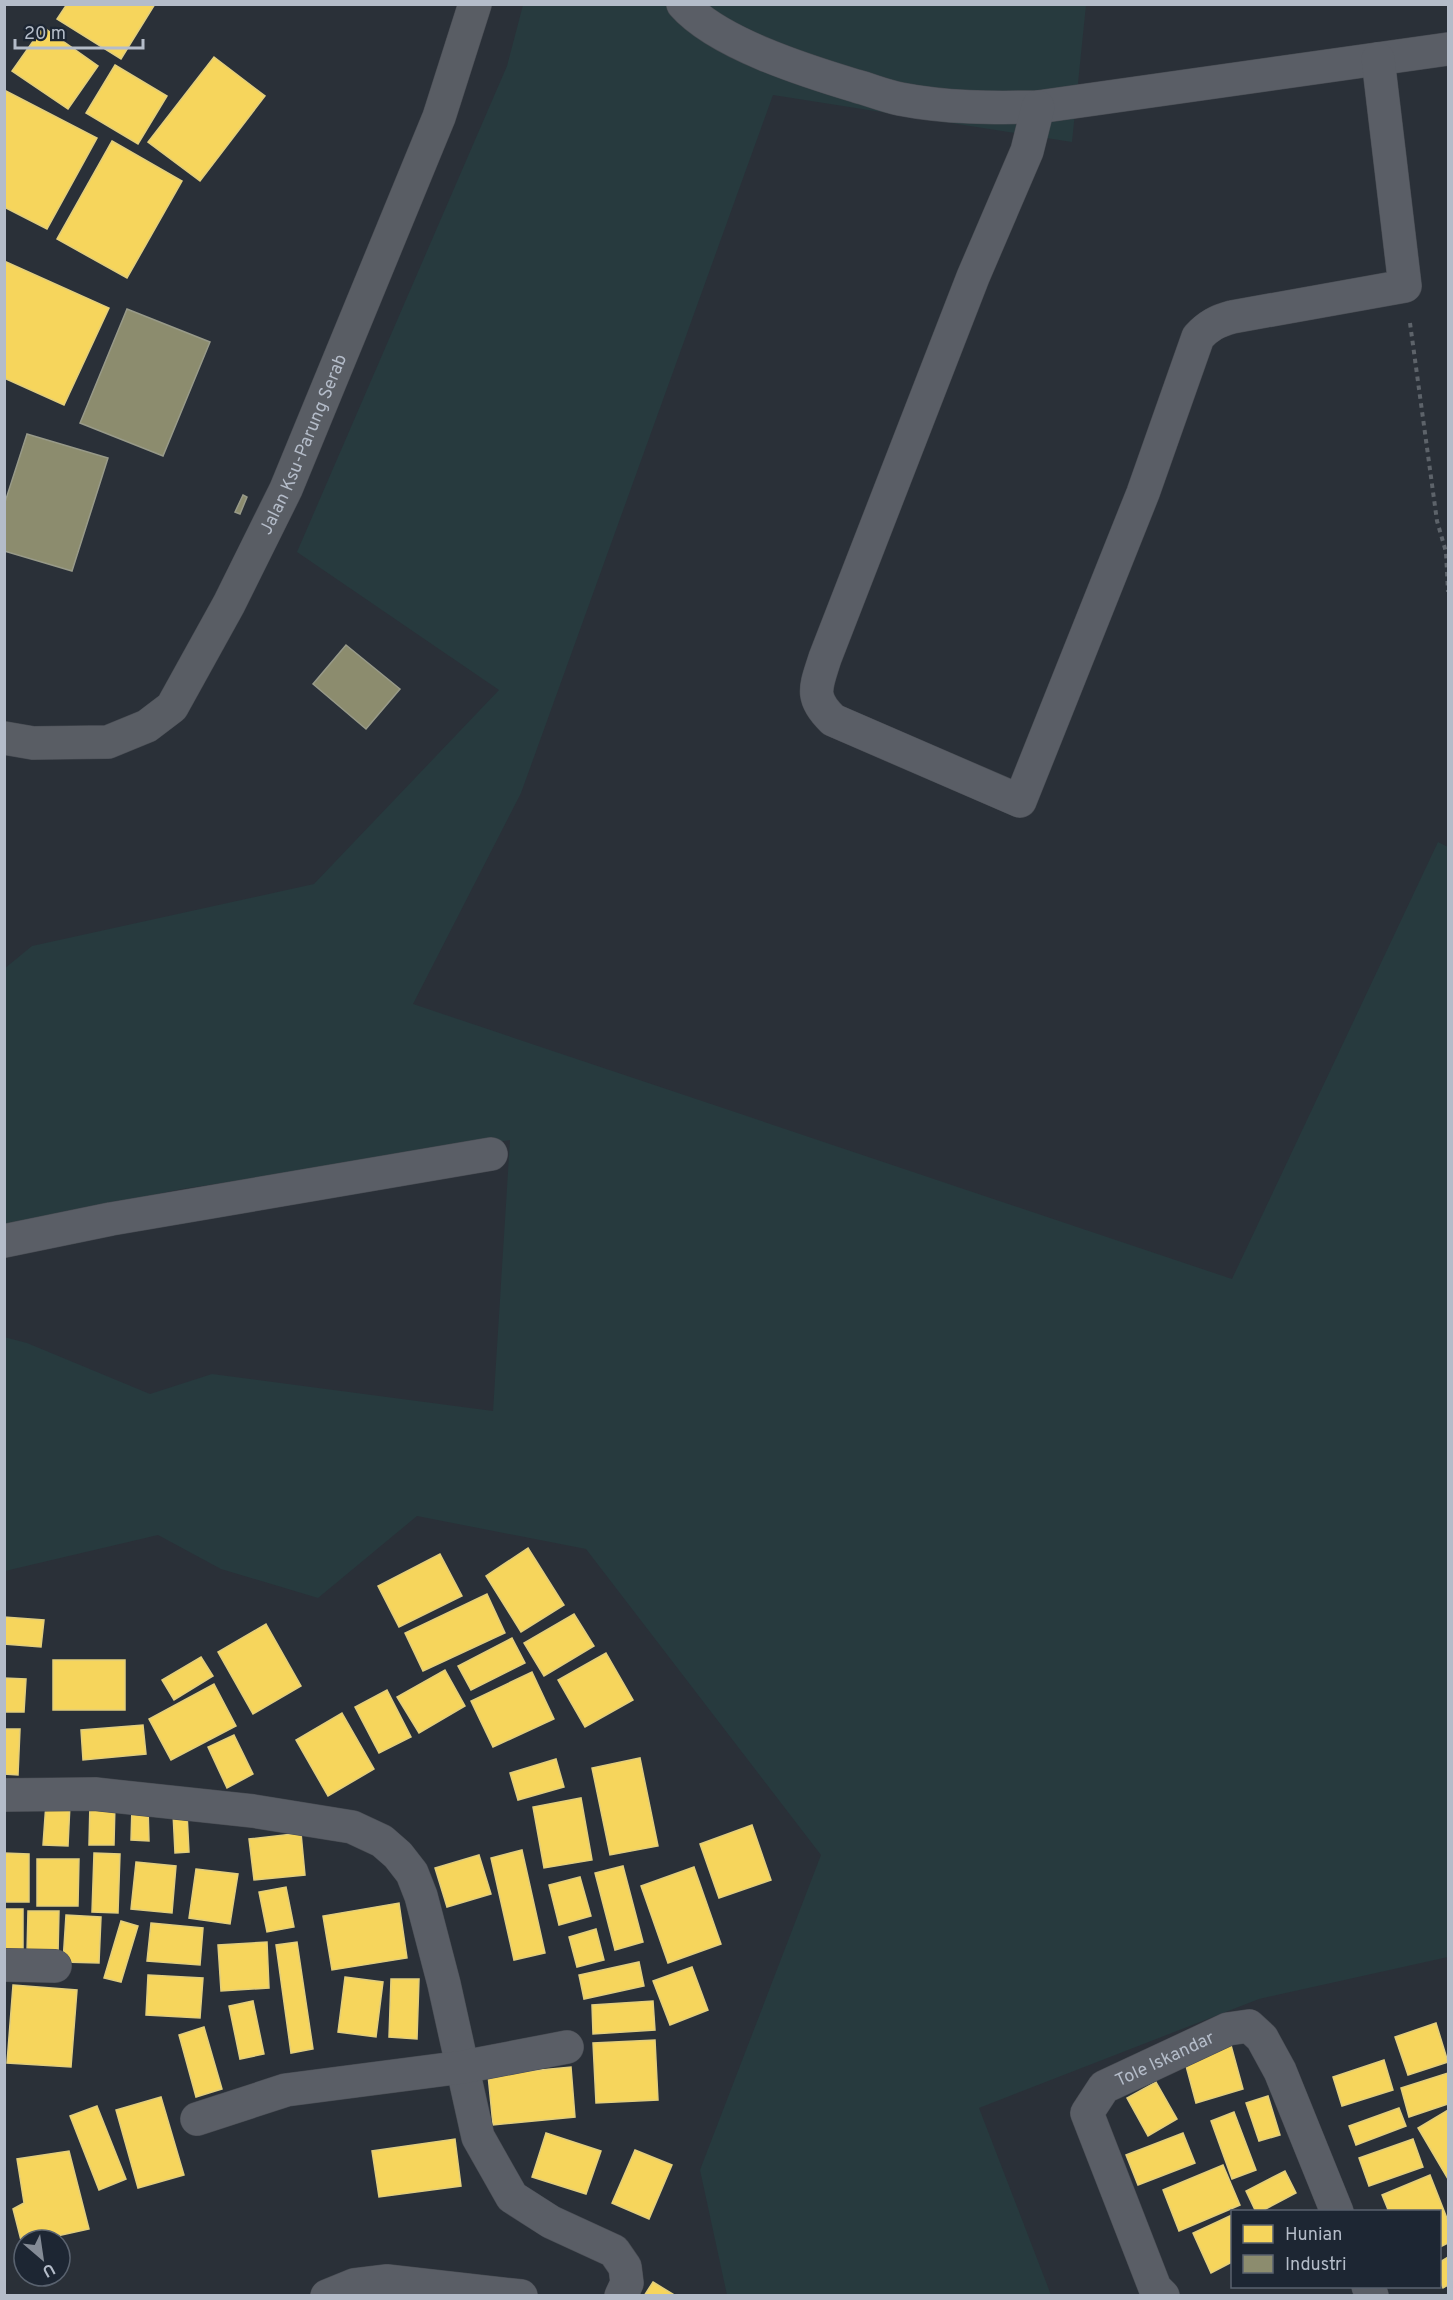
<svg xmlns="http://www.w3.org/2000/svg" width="1453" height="2300" viewBox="0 0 1453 2300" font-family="Overpass,sans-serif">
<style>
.green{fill:#273a3e}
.homes{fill:#f6d55c;stroke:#e2ce7d;stroke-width:1.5}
.industry{fill:#8c8c6e;stroke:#989a89;stroke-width:1.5}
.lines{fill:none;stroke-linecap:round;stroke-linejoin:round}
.street-casing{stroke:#484c53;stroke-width:34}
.secondary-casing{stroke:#484c53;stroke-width:34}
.path{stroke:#5d636a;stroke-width:4;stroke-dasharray:4.5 4.5;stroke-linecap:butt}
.street{stroke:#5a5e66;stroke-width:33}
.secondary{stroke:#595d64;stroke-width:33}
.labels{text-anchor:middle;stroke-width:6;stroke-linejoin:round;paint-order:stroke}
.street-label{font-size:18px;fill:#b4bcc9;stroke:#1d2633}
</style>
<rect width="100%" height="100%" fill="#2a3038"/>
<polygon class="green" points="523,5 1086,5 1072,142 773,95 521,793 413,1004 1232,1279 1438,842 1448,847 1448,1957 1259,1999 979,2108 1051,2295 727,2295 700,2170 821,1855 586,1549 417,1516 318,1598 221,1569 158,1535 5,1571 4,1337 27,1343 150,1394 212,1374 493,1411 510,1140 182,1189 5,1226 4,969 32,946 314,884 499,690 297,552 507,66"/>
<g class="homes">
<polygon points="67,4 155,4 121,59 57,19"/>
<polygon points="43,27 98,66 68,109 12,71"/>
<polygon points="214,57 265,96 200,181 148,142"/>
<polygon points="115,65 167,96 138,144 86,113"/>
<polygon points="4,90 97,138 47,229 4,207"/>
<polygon points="112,141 182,181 127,278 57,239"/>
<polygon points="4,261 109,308 64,405 4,378"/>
<polygon points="528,1548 564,1605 521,1632 486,1576"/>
<polygon points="440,1554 462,1596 399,1627 378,1586"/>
<polygon points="487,1594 505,1633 423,1671 405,1633"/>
<polygon points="574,1614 594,1646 544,1676 524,1643"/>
<polygon points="4,1617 44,1620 41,1647 4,1644"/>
<polygon points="266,1624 301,1686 253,1714 218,1652"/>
<polygon points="512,1638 525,1663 471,1690 458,1666"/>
<polygon points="606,1653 633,1700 585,1727 558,1680"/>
<polygon points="201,1657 213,1676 174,1700 162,1680"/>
<rect x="53" y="1660" width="72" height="50"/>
<polygon points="445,1670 465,1706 419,1733 397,1697"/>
<polygon points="532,1672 554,1719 493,1747 471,1701"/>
<polygon points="4,1678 26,1679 24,1712 4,1712"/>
<polygon points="214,1684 236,1726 171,1760 149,1719"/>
<polygon points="387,1690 411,1737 379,1753 355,1707"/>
<polygon points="342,1713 374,1769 328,1796 296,1740"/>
<polygon points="143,1725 146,1754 83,1760 81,1730"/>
<polygon points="4,1729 20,1729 18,1775 4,1774"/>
<polygon points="234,1735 253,1774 227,1788 208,1747"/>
<polygon points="640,1758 658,1846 610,1855 592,1768"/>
<polygon points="556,1759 564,1787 518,1800 510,1773"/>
<polygon points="581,1798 592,1860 544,1868 533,1807"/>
<polygon points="46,1803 70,1804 68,1846 43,1845"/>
<polygon points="90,1803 115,1803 114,1845 89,1845"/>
<polygon points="132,1807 148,1807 149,1841 131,1840"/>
<polygon points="173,1813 187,1813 189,1852 175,1853"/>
<polygon points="752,1825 771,1880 719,1898 700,1844"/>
<polygon points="301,1833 305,1875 254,1880 249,1839"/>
<polygon points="522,1850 545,1953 514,1960 491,1858"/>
<polygon points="4,1853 29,1854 29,1902 4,1902"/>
<polygon points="94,1853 120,1854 118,1913 92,1912"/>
<polygon points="479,1855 491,1894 447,1907 435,1868"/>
<polygon points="37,1859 79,1859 78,1906 37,1906"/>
<polygon points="136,1862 176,1866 172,1913 131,1909"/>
<polygon points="623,1866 643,1942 615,1950 595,1873"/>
<polygon points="694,1867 721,1944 668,1963 641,1886"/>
<polygon points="196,1869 238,1874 230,1924 189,1918"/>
<polygon points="580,1877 591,1916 559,1925 549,1885"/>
<polygon points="286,1887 294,1927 267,1932 259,1892"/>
<polygon points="399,1903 407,1958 332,1970 323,1916"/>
<rect x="4" y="1909" width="19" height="47"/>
<polygon points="28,1911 59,1911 58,1954 27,1953"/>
<polygon points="66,1915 101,1917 99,1963 63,1962"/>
<polygon points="121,1921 138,1926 121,1982 104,1978"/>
<polygon points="151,1923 203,1928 200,1965 147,1961"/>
<polygon points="596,1929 604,1960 577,1967 569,1937"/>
<polygon points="267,1942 269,1988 221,1991 218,1945"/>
<polygon points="297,1942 313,2049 291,2053 276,1945"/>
<polygon points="639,1962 644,1986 584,1999 579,1975"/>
<polygon points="692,1967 708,2010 670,2025 653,1981"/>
<polygon points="148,1975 203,1978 200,2018 146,2015"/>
<polygon points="345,1977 383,1982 376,2037 338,2032"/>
<polygon points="391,1979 419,1979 417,2039 389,2037"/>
<polygon points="13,1985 77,1990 71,2067 7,2063"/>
<polygon points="253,2001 264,2054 240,2059 229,2006"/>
<polygon points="653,2001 655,2030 593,2034 592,2005"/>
<polygon points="1436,2023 1448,2062 1408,2075 1395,2037"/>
<polygon points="204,2027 222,2089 196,2097 179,2035"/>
<polygon points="1229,2038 1243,2089 1196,2103 1182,2051"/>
<polygon points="655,2040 658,2100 596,2103 593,2043"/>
<polygon points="1384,2060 1393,2090 1342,2106 1333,2077"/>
<polygon points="571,2067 575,2117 493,2125 488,2075"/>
<polygon points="1448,2073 1448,2104 1409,2117 1401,2088"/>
<polygon points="1156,2082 1177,2119 1148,2136 1127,2098"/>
<polygon points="1268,2096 1280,2135 1259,2141 1246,2103"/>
<polygon points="161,2097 184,2175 138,2188 116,2110"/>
<polygon points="97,2106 126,2179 99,2190 70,2116"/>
<polygon points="1399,2108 1406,2126 1356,2145 1349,2126"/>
<polygon points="1448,2110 1448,2179 1418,2128"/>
<polygon points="1234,2112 1256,2170 1232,2179 1211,2121"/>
<polygon points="546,2133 601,2151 586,2194 532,2177"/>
<polygon points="1183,2133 1195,2163 1138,2185 1126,2155"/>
<polygon points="455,2139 461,2186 379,2197 372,2151"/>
<polygon points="1413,2139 1423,2167 1369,2186 1359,2158"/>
<polygon points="635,2150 672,2165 649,2219 612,2203"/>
<polygon points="69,2151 89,2229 39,2240 24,2240 22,2244 13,2209 24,2203 17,2159"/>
<polygon points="1223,2165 1240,2205 1179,2231 1163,2190"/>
<polygon points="1285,2171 1296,2193 1260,2212 1256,2212 1246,2191"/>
<polygon points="1430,2175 1448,2221 1448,2243 1440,2247 1440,2212 1389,2212 1382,2195"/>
<polygon points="1232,2215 1232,2262 1211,2273 1193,2233"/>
<polygon points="1448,2257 1448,2285 1443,2288 1440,2281 1440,2262"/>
<polygon points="653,2282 676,2296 644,2296"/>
</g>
<g class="industry">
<polygon points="127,309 210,342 163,456 80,423"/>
<polygon points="27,434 108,458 72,571 4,551 4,505"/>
<polygon points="243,495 247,497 240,514 235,512"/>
<polygon points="346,645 400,689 366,729 313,684"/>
</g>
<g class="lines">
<defs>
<g id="street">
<path d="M683,4C717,43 806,71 856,86C871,90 885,96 900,99C946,108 992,108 1038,107L1448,49"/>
<path d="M1038,107L1027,151L973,277L825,658C816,687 809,697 833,720L1020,801L1143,493L1198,337C1208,326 1217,321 1232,317L1405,286L1378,59"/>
<polyline points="4,1241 111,1219 491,1154"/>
<polyline points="4,1795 95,1794 253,1811 352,1827 382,1841 398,1855 412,1873 421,1896 444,1984 478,2137 512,2197 551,2222 614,2251 625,2267 627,2283 621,2296"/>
<polyline points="4,1965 55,1966"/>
<polyline points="197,2119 286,2090 463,2067 567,2047"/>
<polyline points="1368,2286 1372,2296"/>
<polyline points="327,2296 354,2285 387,2281 521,2296"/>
<path id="s1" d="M1163,2296L1155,2288L1087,2113L1104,2087L1228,2029L1249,2026L1262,2038L1280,2071L1337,2212"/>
</g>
<g id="secondary">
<path id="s2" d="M4,738L33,743L108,742L147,726L172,707L229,604L286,489L439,117L475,4"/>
</g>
</defs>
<use href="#street" class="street-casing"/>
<use href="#secondary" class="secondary-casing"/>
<polyline class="path" points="1410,323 1437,521 1446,552 1448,592"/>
<use href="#street" class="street"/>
<use href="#secondary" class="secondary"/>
</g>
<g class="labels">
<g class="street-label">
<text dy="6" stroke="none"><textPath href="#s2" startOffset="472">Jalan Ksu-Parung Serab</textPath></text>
<text dy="6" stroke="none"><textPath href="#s1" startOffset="297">Tole Iskandar</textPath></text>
</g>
</g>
<rect width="1453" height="2300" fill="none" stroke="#b4bcc9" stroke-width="12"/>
<rect x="1231" y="2210" width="210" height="78" fill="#1d2633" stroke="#59626f" stroke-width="1.5"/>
<rect x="1243" y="2225" width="30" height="18" fill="#f6d55c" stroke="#59626f" stroke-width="1.5"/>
<text x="1285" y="2240" font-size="18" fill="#b4bcc9">Hunian</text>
<rect x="1243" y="2255" width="30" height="18" fill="#8c8c6e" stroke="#59626f" stroke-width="1.5"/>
<text x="1285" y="2270" font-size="18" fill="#b4bcc9">Industri</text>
<g transform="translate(42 2258) rotate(151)"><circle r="28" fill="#1d2633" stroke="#59626f" stroke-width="1.5"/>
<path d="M0-4.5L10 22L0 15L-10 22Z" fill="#848b96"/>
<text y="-9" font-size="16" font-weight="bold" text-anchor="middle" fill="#b4bcc9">U</text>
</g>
<path d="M15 39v9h128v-9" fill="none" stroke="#b4bcc9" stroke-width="3"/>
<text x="24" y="39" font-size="18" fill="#b4bcc9" stroke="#1d2633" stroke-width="4.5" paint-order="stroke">20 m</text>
</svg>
